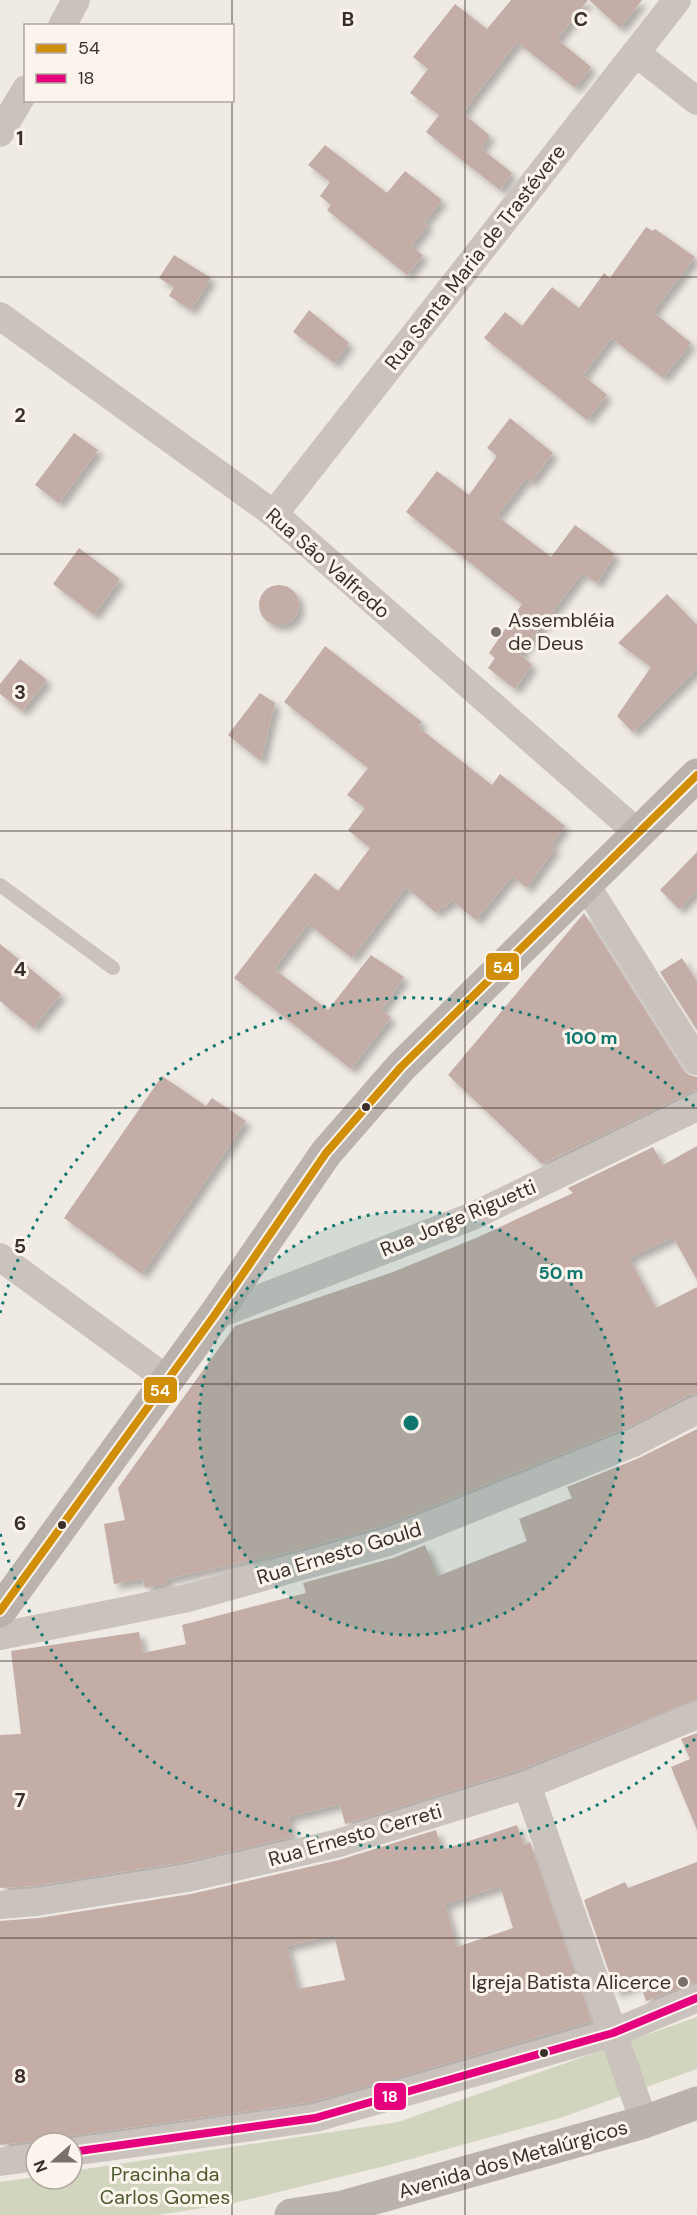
<svg xmlns="http://www.w3.org/2000/svg" width="697" height="2215" viewBox="0 0 697 2215" font-family="'DM Sans',sans-serif">
<style>
.green{fill:#d2d5be}
.building{fill:#c3ada6;fill-rule:evenodd;filter:url(#shadow)}
.lines{fill:none;stroke-linecap:round;stroke-linejoin:round}
.service{stroke:#c9c2bd;stroke-width:14}
.minor{stroke:#c9c2bd;stroke-width:28}
.secondary{stroke:#bab2ad;stroke-width:33}
.bus-1-casing{stroke:#fbf4ed;stroke-width:12}
.bus-2-casing{stroke:#fbf4ed;stroke-width:12}
.bus-1{stroke:#d18e08;stroke-width:8}
.bus-2{stroke:#e5007d;stroke-width:8}
.grid{fill:none;stroke:#3b2f2a;stroke-width:1.5;stroke-opacity:0.55}
.ring{fill:none;stroke:#0f766e;stroke-width:3;stroke-dasharray:3 6}
.poi-dot{fill:#7a706b;stroke:#fbf4ed;stroke-width:2}
.bus-dot{fill:#3b2f2a;stroke:#fbf4ed;stroke-width:2}
.labels{text-anchor:middle;stroke-width:6;stroke-linejoin:round;paint-order:stroke}
.street-label{font-size:20px;fill:#3b2f2a;stroke:#fbf4ed}
.poi-label{font-size:20px;fill:#3b2f2a;stroke:#fbf4ed;text-anchor:start}
.park-label{font-size:20px;fill:#4c5a2d;stroke:#fbf4ed}
.grid-label{font-size:20px;text-anchor:middle;font-weight:bold;fill:#3b2f2a;stroke:#fbf4ed;stroke-width:6;stroke-linejoin:round;paint-order:stroke}
.centre{fill:#0f766e;stroke:#fbf4ed;stroke-width:3}
.ring-label{font-size:18px;text-anchor:middle;font-weight:bold;fill:#0f766e;stroke:#fbf4ed;stroke-width:6;stroke-linejoin:round;paint-order:stroke}
.line-badge{stroke:#fbf4ed;stroke-width:2}
.badge-label{font-size:16px;text-anchor:middle;font-weight:bold;fill:#fff}
</style>
<defs>
<filter id="shadow"><feDropShadow dx="5.5" dy="5.5" stdDeviation="3" flood-color="#0004"/></filter>
</defs>
<rect width="100%" height="100%" fill="#f0eae4"/>
<polygon class="green" points="697,2017 697,2069 560,2118 389,2165 230,2204 157,2215 0,2215 0,2182 36,2177 36,2179 72,2179 72,2171 398,2122"/>
<g class="building">
<polygon points="511,0 588,0 557,39 591,67 575,88 517,42 475,96 463,113 490,136 481,148 512,173 500,190 426,132 439,115 410,93 428,69 413,57 455,4 487,29"/>
<polygon points="589,0 642,0 620,28"/>
<polygon points="325,145 387,193 405,171 442,200 424,222 428,225 411,246 423,255 407,275 327,210 331,205 320,196 330,182 308,165"/>
<polygon points="646,227 653,231 655,229 695,257 653,312 691,343 663,378 611,338 583,375 607,395 587,420 484,338 505,312 522,326 552,287 579,308 604,273 610,278"/>
<polygon points="174,255 211,278 191,310 169,296 174,287 159,278"/>
<polygon points="309,310 349,343 334,363 293,332"/>
<polygon points="510,418 553,453 531,482 526,478 497,516 551,557 575,525 615,554 597,583 582,573 520,654 532,665 515,689 488,668 495,658 489,653 522,604 406,512 437,471 469,495 497,456 487,448"/>
<polygon points="74,433 98,450 59,503 35,485"/>
<polygon points="79,548 120,579 94,615 53,584"/>
<circle cx="279" cy="605" r="20"/>
<polygon points="667,594 697,625 697,669 633,732 617,716 651,667 618,643"/>
<polygon points="325,646 422,722 418,727 492,785 500,774 565,826 551,844 555,847 550,855 527,888 512,876 476,920 451,900 444,908 442,906 436,913 406,887 352,958 308,924 274,969 328,1010 371,955 404,977 381,1010 391,1017 351,1069 234,978 315,873 338,891 370,848 348,830 365,808 347,795 368,768 284,702"/>
<polygon points="20,659 47,680 22,711 0,694 0,684"/>
<polygon points="260,693 275,703 261,761 228,735"/>
<polygon points="697,852 697,890 679,909 660,890"/>
<polygon points="584,913 683,1070 689,1075 697,1077 697,1091 690,1092 542,1164 448,1075"/>
<polygon points="0,944 61,994 33,1028 0,1001"/>
<polygon points="682,958 697,982 697,1030 660,972"/>
<polygon points="162,1076 206,1106 212,1098 246,1121 142,1274 64,1218"/>
<polygon points="697,1146 697,1280 673,1237 629,1258 656,1308 697,1287 697,1394 689,1395 626,1428 383,1526 293,1551 166,1579 167,1583 145,1588 143,1579 114,1584 104,1524 125,1520 118,1488 235,1326 393,1272 476,1238 573,1193 568,1188 653,1147 663,1165"/>
<polygon points="697,1429 697,1699 521,1769 345,1824 340,1804 288,1817 292,1837 184,1862 34,1886 0,1888 0,1735 21,1734 11,1651 139,1632 143,1653 186,1644 182,1625 306,1593 303,1583 393,1558 425,1545 438,1576 527,1541 519,1519 572,1498 567,1487 639,1458"/>
<polygon points="697,1733 697,1830 671,1767 690,1759 681,1739"/>
<path d="M517,1825L524,1845L530,1842L592,2021L312,2102L70,2136L62,2139L59,2143L34,2141L0,2145V1921L39,1918L191,1894L339,1860L436,1830L442,1850ZM500,1886L513,1928L457,1947L445,1904ZM334,1935L345,1980L298,1989L287,1946Z"/>
<polygon points="697,1862 697,1982 646,2001 640,1983 616,1992 584,1900 625,1882 628,1888"/>
</g>
<g class="lines">
<polyline class="service" points="0,885 113,968"/>
<g class="minor">
<polyline points="62,26 76,0"/>
<polyline points="636,53 697,101"/>
<polyline points="0,133 26,89"/>
<polyline points="0,316 274,514 638,833"/>
<polyline points="274,514 677,0"/>
<polyline points="586,885 697,1061"/>
<polyline points="0,1257 168,1380"/>
<polyline points="214,1316 473,1216 697,1107"/>
<polyline points="0,1636 188,1598 388,1542 633,1443 697,1410"/>
<polyline points="527,1785 644,2122"/>
<polyline points="0,1905 36,1902 187,1878 335,1844 527,1785 697,1715"/>
<polyline points="72,2152 315,2118 613,2033 697,1998"/>
<polyline points="0,2162 36,2157"/>
</g>
<g class="secondary">
<polyline points="0,1611 214,1316 326,1153 401,1067 697,775"/>
<polyline points="291,2215 343,2207 644,2122 697,2103"/>
</g>
<defs>
<polyline id="bus-1" points="0,1611 214,1316 326,1153 401,1067 697,775"/>
<polyline id="bus-2" points="72,2152 315,2118 613,2033 697,1998"/>
</defs>
<use href="#bus-1" class="bus-1-casing"/>
<use href="#bus-2" class="bus-2-casing"/>
<use href="#bus-1" class="bus-1"/>
<use href="#bus-2" class="bus-2"/>
</g>
<path class="grid" d="M232,0V26M465,0V2215M232,100V2215M0,277H697M0,554H697M0,831H697M0,1108H697M0,1384H697M0,1661H697M0,1938H697"/>
<circle cx="411" cy="1423" r="212" fill="#0f766e" fill-opacity=".12"/>
<g class="ring">
<circle cx="411" cy="1423" r="212"/>
<path d="M695 1739A425 425 0 0 1 0 1533M0 1313A425 425 0 0 1 695 1107"/>
</g>
<g class="poi-dot">
<circle cx="496" cy="632" r="6"/>
<circle cx="683" cy="1982" r="6"/>
</g>
<g class="bus-dot">
<circle cx="366" cy="1107" r="5"/>
<circle cx="62" cy="1525" r="5"/>
<circle cx="544" cy="2053" r="5"/>
</g>
<g class="labels">
<g class="street-label">
<text transform="translate(475 257) rotate(-52)" y="7">Rua Santa Maria de Trastévere</text>
<text transform="translate(328 563) rotate(41)" y="7">Rua São Valfredo</text>
<text transform="translate(458 1218) rotate(-23)" y="7">Rua Jorge Riguetti</text>
<text transform="translate(339 1553) rotate(-17)" y="7">Rua Ernesto Gould</text>
<text transform="translate(355 1835) rotate(-16)" y="7">Rua Ernesto Cerreti</text>
<text transform="translate(513 2159) rotate(-16)" y="7">Avenida dos Metalúrgicos</text>
</g>
<g class="poi-label">
<text x="508" y="627">Assembléia<tspan x="508" dy="23">de Deus</tspan></text>
<text x="671" y="1989" text-anchor="end">Igreja Batista Alicerce</text>
</g>
<g class="park-label">
<text x="165" y="2181">Pracinha da<tspan x="165" dy="23">Carlos Gomes</tspan></text>
</g>
</g>
<g class="grid-label">
<text x="348" y="26">B</text>
<text x="581" y="26">C</text>
<text x="20" y="145">1</text>
<text x="20" y="422">2</text>
<text x="20" y="699">3</text>
<text x="20" y="976">4</text>
<text x="20" y="1253">5</text>
<text x="20" y="1530">6</text>
<text x="20" y="1807">7</text>
<text x="20" y="2083">8</text>
</g>
<circle cx="411" cy="1423" r="9" class="centre"/>
<g class="ring-label">
<text x="591" y="1044">100 m</text>
<text x="561" y="1279">50 m</text>
</g>
<g class="line-badge">
<rect x="485" y="952" width="35" height="29" rx="6" fill="#d18e08"/>
<rect x="143" y="1376" width="35" height="28" rx="6" fill="#d18e08"/>
<rect x="373" y="2082" width="34" height="29" rx="6" fill="#e5007d"/>
</g>
<g class="badge-label">
<text x="503" y="973">54</text>
<text x="160" y="1396">54</text>
<text x="390" y="2102">18</text>
</g>
<rect x="24" y="24" width="210" height="78" fill="#fbf4ed" stroke="#aea59f" stroke-width="1.5"/>
<rect x="36" y="44" width="30" height="9" fill="#d18e08" stroke="#aea59f" stroke-width="1.5"/>
<text x="78" y="54" font-size="18" fill="#3b2f2a">54</text>
<rect x="36" y="74" width="30" height="9" fill="#e5007d" stroke="#aea59f" stroke-width="1.5"/>
<text x="78" y="84" font-size="18" fill="#3b2f2a">18</text>
<g transform="translate(54 2161) rotate(249)"><circle r="28" fill="#fbf4ed" stroke="#aea59f" stroke-width="1.5"/>
<path d="M0-4.5L10 22L0 15L-10 22Z" fill="#7a706b"/>
<text y="-9" font-size="16" font-weight="bold" text-anchor="middle" fill="#3b2f2a">N</text>
</g>
</svg>
